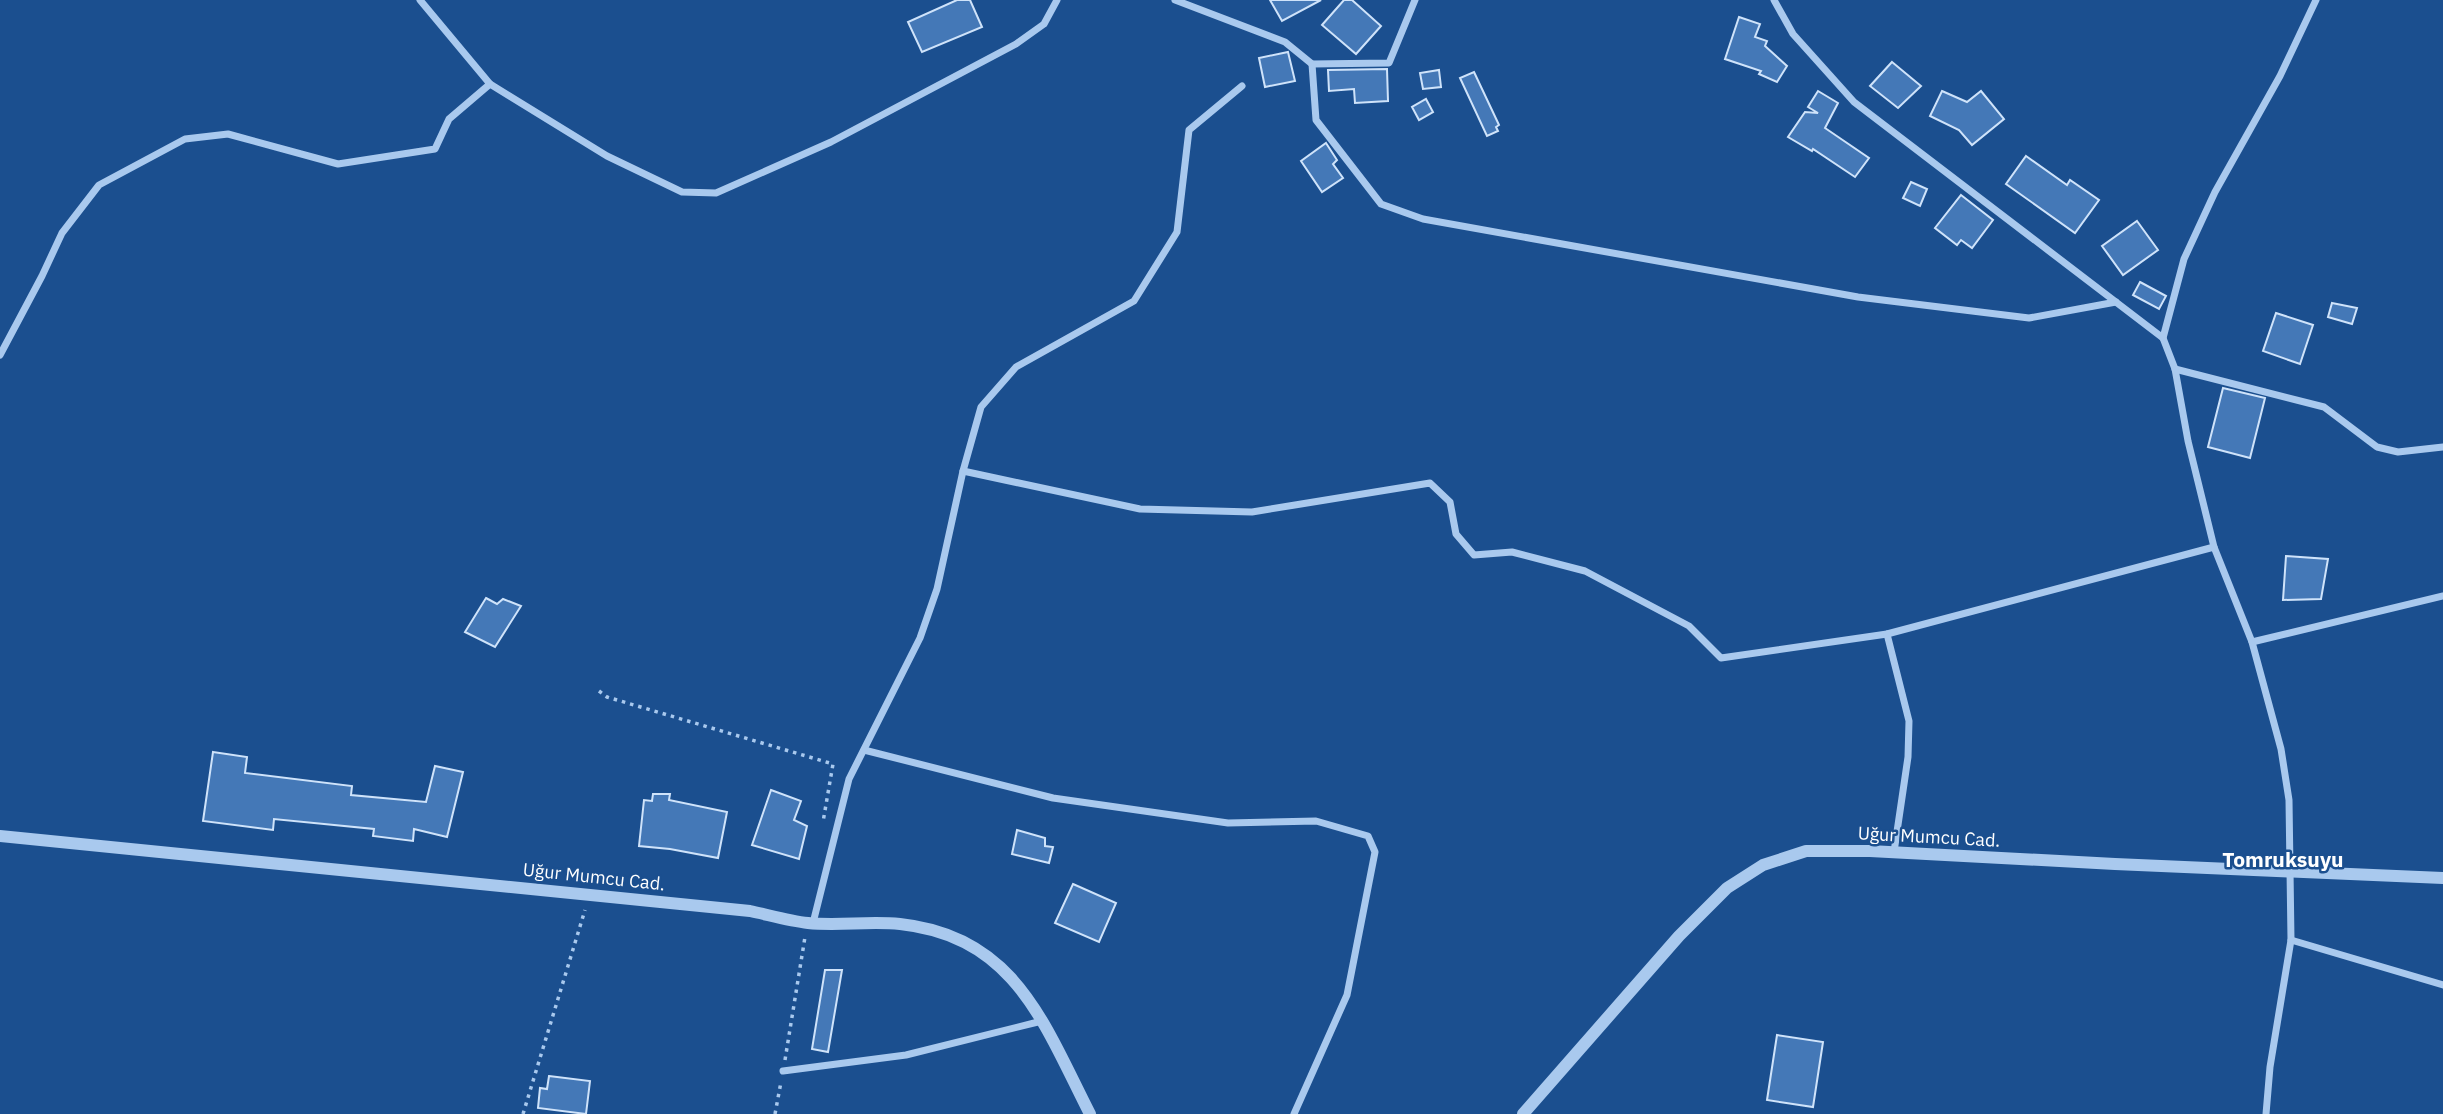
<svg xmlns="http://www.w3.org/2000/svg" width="2443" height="1114" viewBox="0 0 2443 1114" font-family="'IBM Plex Sans',sans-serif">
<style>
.building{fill:#4478b7;stroke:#cfe3fa;stroke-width:2}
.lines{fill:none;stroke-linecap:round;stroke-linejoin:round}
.path{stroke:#a9c9ee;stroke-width:3.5;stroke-dasharray:3.5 5;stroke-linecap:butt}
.minor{stroke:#a9c9ee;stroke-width:7}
.tertiary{stroke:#a9c9ee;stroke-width:12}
.labels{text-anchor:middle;stroke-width:5;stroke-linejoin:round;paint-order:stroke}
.street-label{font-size:18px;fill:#fff;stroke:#1b4f8f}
.quarter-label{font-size:21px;font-weight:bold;fill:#fff;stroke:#1b4f8f}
</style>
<rect width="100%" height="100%" fill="#1b4f8f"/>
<g class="building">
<polygon points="957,0 970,0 982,27 922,52 908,22"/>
<polygon points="1270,0 1321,0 1282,21"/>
<polygon points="1344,0 1352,0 1381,26 1356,54 1322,25"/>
<polygon points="1739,17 1760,24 1755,37 1767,41 1765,46 1787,66 1777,82 1759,74 1761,71 1725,59"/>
<polygon points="1288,52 1295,81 1265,87 1259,58"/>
<polygon points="1892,62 1921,86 1898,108 1870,86"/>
<polygon points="1387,69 1388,101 1355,103 1354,89 1329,91 1328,70"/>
<polygon points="1439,70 1441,87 1423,89 1420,73"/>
<polygon points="1474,72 1499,125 1496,127 1498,131 1487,136 1460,78"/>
<polygon points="1818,91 1838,103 1825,128 1869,158 1855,177 1813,149 1812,151 1788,137 1805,112 1818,113 1808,107"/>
<polygon points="1942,91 1967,102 1981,91 2004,119 1972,145 1959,130 1930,116"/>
<polygon points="1426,99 1433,112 1419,120 1412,107"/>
<polygon points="1326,143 1337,160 1333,164 1343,178 1322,192 1301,161"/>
<polygon points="2026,156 2067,185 2070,180 2099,200 2075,233 2006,184"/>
<polygon points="1911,182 1927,189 1920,206 1903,198"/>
<polygon points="1961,195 1993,220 1972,248 1961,240 1957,245 1935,228"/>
<polygon points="2137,221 2158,250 2123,275 2102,246"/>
<polygon points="2140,282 2166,296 2159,309 2133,295"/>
<polygon points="2332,303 2357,308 2352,324 2328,317"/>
<polygon points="2276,313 2313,325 2300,364 2263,351"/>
<polygon points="2223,388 2265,398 2250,458 2208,447"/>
<polygon points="2286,556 2328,559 2321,599 2283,600"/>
<polygon points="486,598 497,604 503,599 521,606 495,647 465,632"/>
<polygon points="213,752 247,757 245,773 352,786 351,795 426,802 435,766 463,772 447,837 414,829 413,841 373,836 374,829 274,819 273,830 203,821"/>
<polygon points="771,790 801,801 794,820 807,826 799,859 752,845"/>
<polygon points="653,794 670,794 669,800 727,812 718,858 670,849 639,846 644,800 652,801"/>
<polygon points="1017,830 1045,838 1045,846 1053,847 1049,863 1012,854"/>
<polygon points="1073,884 1116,903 1099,942 1055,923"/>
<polygon points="825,970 842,970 828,1052 812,1049"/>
<polygon points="1777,1035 1823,1042 1813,1107 1767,1100"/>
<polygon points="549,1076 590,1081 586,1114 538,1108 540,1088 547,1089"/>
</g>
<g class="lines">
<g class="path">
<polyline points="599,691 607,697 833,764 823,822"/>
<polyline points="785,1060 805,937"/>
<polyline points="523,1114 585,910"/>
<polyline points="775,1114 781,1082"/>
</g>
<g class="minor">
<polyline points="1175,0 1285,42 1312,64 1389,63 1415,0"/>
<polyline points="1774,0 1793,34 1854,102 2163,338 2175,369 2188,441 2214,547 2252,642 2281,749 2289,800 2291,940 2270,1067 2266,1114"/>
<polyline points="1312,64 1316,120 1381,204 1423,219 1858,297 2029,318 2116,302"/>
<polyline points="490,84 607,156 682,192 716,193 831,142 1016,44 1044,24 1057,0"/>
<polyline points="2163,338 2184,259 2215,192 2280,76 2316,0"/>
<polyline points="0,355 42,276 62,233 99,185 185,139 228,134 338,164 435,149 449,119 490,84 420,0"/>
<polyline points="2175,369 2324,407 2377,447 2398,452 2443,447"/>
<polyline points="963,471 1140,509 1252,512 1430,483 1450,502 1456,534 1474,555 1512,552 1585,571 1689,626 1721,658 1887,634 2214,547"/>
<polyline points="1887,634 1909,721 1908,757 1894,852"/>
<polyline points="2252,642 2443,596"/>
<polyline points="864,750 1053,798 1228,823 1316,821 1368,836 1375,852 1347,995 1294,1114"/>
<polyline points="813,923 849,779 920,638 937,589 963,471 981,407 1016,367 1134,301 1177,232 1189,130 1242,86"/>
<polyline points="2291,940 2443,985"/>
<polyline points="783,1071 906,1055 1042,1021"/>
</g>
<g class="tertiary">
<path d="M0,836L750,911C769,915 789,921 808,923C838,926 869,921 900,924C1015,936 1044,1024 1090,1114"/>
<polyline points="1523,1114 1679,936 1727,888 1763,865 1806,851 1870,851 2115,864 2443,878"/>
</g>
</g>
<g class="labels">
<g class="street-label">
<text transform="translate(1929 837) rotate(3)" y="6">Uğur Mumcu Cad.</text>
<text transform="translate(594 877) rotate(6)" y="6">Uğur Mumcu Cad.</text>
</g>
<g class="quarter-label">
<text x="2283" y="867">Tomruksuyu</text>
</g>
</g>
</svg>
